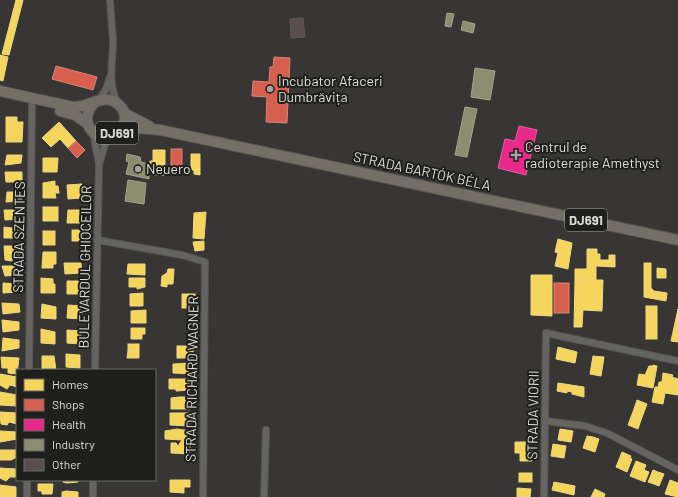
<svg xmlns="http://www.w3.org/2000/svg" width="678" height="497" viewBox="0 0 678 497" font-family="Barlow,sans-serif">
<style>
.homes{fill:#f6d55c;stroke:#eed782}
.shops{fill:#d6604d;stroke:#d88677}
.health{fill:#e7298a;stroke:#e45fa2}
.industry{fill:#8c8c6e;stroke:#a4a48e}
.building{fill:#594e4b;stroke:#5c5a59}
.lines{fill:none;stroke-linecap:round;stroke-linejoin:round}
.street-casing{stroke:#545452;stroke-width:8}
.primary-casing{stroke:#545452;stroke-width:12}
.street{stroke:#656462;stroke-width:6}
.primary{stroke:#736f67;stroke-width:10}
.poi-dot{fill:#a3a3a0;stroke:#1f1f1d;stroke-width:1.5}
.labels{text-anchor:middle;stroke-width:4;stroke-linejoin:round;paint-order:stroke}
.shield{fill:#1f1f1d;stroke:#a4a4a1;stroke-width:1}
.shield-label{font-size:13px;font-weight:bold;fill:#ddddda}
.poi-label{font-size:14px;fill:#ddddda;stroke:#1f1f1d;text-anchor:start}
.street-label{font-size:14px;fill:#ddddda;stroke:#1f1f1d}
</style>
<rect width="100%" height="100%" fill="#373634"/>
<g class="homes">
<polygon points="16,0 23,0 9,55 2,54"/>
<polygon points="0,55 8,57 3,81 0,80"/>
<polygon points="6,117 17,117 17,122 23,122 22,142 6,142"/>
<polygon points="59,122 76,141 68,148 60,139 51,147 42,138"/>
<polygon points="153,150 165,150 165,175 154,175 154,170 150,170 150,161 153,161"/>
<polygon points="191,154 200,154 200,175 194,174 194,170 191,170"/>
<polygon points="7,155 22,155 21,163 5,165"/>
<polygon points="43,158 58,158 57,172 43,172"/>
<polygon points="5,172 22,172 22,182 6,182"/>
<polygon points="55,181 55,186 58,186 59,193 55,193 56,198 43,198 43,183"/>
<polygon points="82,184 82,198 68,199 67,185"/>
<polygon points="7,192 21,192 22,201 6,202"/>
<rect x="43" y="207" width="15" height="14"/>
<polygon points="4,210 20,210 21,219 5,220"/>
<polygon points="68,210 83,210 82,223 67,223"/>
<polygon points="206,212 204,239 193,238 194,213"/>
<polygon points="4,227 20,229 19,238 4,238"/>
<rect x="72" y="230" width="10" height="11"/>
<rect x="43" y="231" width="12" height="14"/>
<polygon points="558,239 572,243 568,269 555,266 558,253 555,252"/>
<polygon points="204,241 204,250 195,251 193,242"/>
<polygon points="4,246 20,246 19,257 13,256 12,261 5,260"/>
<polygon points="587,249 597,249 597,254 600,254 600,260 609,260 609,255 615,255 615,267 596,266 596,280 575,280 575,269 587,269"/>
<polygon points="43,252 56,252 56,264 53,264 53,268 42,268"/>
<polygon points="64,263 81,263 82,273 65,274"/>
<polygon points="644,263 651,263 651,288 654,291 667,293 666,301 644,297"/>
<polygon points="128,264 145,264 145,275 127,274"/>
<polygon points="2,266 19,266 18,275 5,276"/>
<polygon points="657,268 666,269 666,278 657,278"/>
<polygon points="168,269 174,269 173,284 167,284 167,287 161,286 162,276 167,273"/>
<polygon points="531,275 552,275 552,316 531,315"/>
<polygon points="41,278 53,279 53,284 55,284 55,293 41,293"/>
<polygon points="129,278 145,278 145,287 137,289 137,287 129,287"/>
<polygon points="575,280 603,280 602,311 583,310 582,327 574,327"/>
<polygon points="67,281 82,281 81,294 67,294"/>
<polygon points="3,283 20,284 19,292 3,293"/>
<polygon points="143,293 143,306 130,306 130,294"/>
<rect x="182" y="294" width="13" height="14"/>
<polygon points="2,303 19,304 20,312 3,314"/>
<polygon points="42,304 56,307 56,319 41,318"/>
<polygon points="68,305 82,306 82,319 67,318"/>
<rect x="646" y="306" width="11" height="33"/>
<polygon points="678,309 678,342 671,341"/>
<polygon points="146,310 146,323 131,323 131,311"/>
<polygon points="2,320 19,322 19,330 3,332"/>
<polygon points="131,328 145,328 145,334 142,334 142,339 131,339"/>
<polygon points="41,329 55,332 55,344 41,343"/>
<polygon points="67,330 81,331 81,344 67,343"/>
<polygon points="3,338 19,340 19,348 2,351"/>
<rect x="128" y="344" width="11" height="7"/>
<rect x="177" y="346" width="16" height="12"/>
<polygon points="558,347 577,352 575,363 556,359"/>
<polygon points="128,351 139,351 139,358 127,358"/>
<polygon points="66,354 80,355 80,368 66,367"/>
<polygon points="42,356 54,356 56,370 42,370"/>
<polygon points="593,356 604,357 601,376 590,374"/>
<polygon points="1,357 19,358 17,374 8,373 8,368 2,368"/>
<polygon points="191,363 192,368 173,369 173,364"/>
<polygon points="653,365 657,366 653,388 637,385 639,374 645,375 649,366 653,366"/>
<polygon points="192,368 192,374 173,373 173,369"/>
<polygon points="663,373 673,375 672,377 678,379 678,395 665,393 663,404 652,402 655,387 658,387 659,382 662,382"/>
<polygon points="0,374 17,377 17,387 10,385 7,389 0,385"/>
<polygon points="169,379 191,379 191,390 176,391 176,389 169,389"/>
<polygon points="558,383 584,387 584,397 572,394 572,392 567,391 567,393 557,391"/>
<polygon points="0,392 17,395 17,406 0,405"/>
<polygon points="179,397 191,397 191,409 171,409 171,398"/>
<polygon points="637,400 647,404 644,412 634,409"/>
<polygon points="634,409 644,412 641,420 631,417"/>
<polygon points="0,412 17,413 17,424 9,422 7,425 1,424"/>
<polygon points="170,413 190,413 190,426 170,425"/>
<polygon points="631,417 641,420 638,429 628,425"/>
<polygon points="177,429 190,431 190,454 171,453 171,443 176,443 178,446 182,440 165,439 165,431"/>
<polygon points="560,429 573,431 571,442 558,440"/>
<polygon points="0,431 17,432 17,439 0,442"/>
<polygon points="587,436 593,437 589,450 583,448"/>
<polygon points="593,437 599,439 595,452 589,450"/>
<polygon points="515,442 530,442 529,449 532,450 532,461 520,461 520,453 515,453"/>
<polygon points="553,444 566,446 565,452 552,450"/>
<polygon points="0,450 17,450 17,457 11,460 0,460"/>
<polygon points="552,450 565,452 564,458 551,456"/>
<polygon points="622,452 631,456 630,458 632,459 627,472 616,467"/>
<polygon points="636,461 646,465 644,470 649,472 645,482 630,476"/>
<polygon points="0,468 16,469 17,477 10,477 6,481 0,478"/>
<polygon points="653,470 658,472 654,484 648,482"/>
<polygon points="658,472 664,474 659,486 654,484"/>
<rect x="519" y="473" width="13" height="9"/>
<polygon points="63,480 78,480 78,482 67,483 63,482"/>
<polygon points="170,480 190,480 190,487 184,487 184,493 170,492"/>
<polygon points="670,480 678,483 678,497 665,494"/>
<polygon points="554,482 575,486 574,495 552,490"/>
<polygon points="38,484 53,484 52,494 42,494 42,491 38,491"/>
<polygon points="0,485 16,487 16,497 0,497"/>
<polygon points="517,488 531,489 530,497 517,497"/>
<polygon points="595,489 605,494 604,497 591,497"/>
<polygon points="66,491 78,492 78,497 62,497 62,492"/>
</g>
<g class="shops">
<polygon points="274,57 290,58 287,123 266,122 267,97 252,96 253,81 269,82 270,67 273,67"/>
<polygon points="56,66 97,77 93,90 52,79"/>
<polygon points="76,141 85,150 77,158 68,148"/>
<rect x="171" y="149" width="11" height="21"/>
<rect x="554" y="283" width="15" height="30"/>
</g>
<polygon class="health" points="519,126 537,130 526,175 498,168 505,139 515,141"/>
<g class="industry">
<polygon points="447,13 454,14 451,27 445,26"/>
<polygon points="463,21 475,24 473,33 461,30"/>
<polygon points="475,68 495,71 490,100 471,97"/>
<polygon points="465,107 477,109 467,157 455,155"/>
<polygon points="127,154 140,157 141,162 149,164 149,179 126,174 129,162 126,161"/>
<polygon points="128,180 146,183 144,204 125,201"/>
</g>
<polygon class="building" points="303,18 305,37 291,38 290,19"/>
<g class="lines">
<defs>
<g id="street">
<path d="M110,0C111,14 112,27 113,41C113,61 107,85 118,103"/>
<polyline points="99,100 106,89 110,77"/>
<polyline points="93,133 99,164 95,370"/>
<polyline points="100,162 105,144 111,137"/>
<polyline points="97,240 182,255 205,262 203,497"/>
<polyline points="29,370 32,105"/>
<polyline points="546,421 585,426 607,433 678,470"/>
<polyline points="27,497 27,480"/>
<polyline points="93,497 93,480"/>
<polyline points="264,497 266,430"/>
<polyline points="544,497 546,333 678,361"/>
</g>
<g id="primary">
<path d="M0,91L73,107C89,108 105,91 119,105C123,108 125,113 125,119C124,124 122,129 118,132C100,149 75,123 94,103"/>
<polyline points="60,111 75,115 88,124"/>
<polyline points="124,113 149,126"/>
<polyline points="120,130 139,128 160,130 678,240"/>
</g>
</defs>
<use href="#street" class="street-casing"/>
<use href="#primary" class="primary-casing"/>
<use href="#street" class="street"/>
<use href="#primary" class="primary"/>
</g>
<g class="poi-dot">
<circle cx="270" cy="89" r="4"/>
<path d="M514 149h4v4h4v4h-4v4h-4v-4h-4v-4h4z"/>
<circle cx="138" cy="169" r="4"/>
</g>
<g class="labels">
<g class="shield">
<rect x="96" y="122" width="42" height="22" rx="3"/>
<rect x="565" y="209" width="42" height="22" rx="3"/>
</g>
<g class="shield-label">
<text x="117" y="138">DJ691</text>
<text x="586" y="225">DJ691</text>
</g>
<g class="poi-label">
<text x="278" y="86">Incubator Afaceri<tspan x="278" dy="16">Dumbrăvița</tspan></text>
<text x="525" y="152">Centrul de<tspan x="525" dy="16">radioterapie Amethyst</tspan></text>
<text x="146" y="174">Neuero</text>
</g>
<g class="street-label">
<text transform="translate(422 171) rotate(12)" y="5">STRADA BARTÓK BÉLA</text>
<text transform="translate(19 237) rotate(-89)" y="5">STRADA SZENTES</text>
<text transform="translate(85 267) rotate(-89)" y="5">BULEVARDUL GHIOCEILOR</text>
<text transform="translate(192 379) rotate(-89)" y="5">STRADA RICHARD WAGNER</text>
<text transform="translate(533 415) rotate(-89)" y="5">STRADA VIORII</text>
</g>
</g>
<rect x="16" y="369" width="140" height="112" fill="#1f1f1d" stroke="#6b6b69"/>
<rect x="24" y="379" width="20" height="12" fill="#f6d55c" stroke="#6b6b69"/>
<text x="52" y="389" font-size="12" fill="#ddddda">Homes</text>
<rect x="24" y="399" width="20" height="12" fill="#d6604d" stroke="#6b6b69"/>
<text x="52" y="409" font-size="12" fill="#ddddda">Shops</text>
<rect x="24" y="419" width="20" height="12" fill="#e7298a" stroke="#6b6b69"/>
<text x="52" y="429" font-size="12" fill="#ddddda">Health</text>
<rect x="24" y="439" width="20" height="12" fill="#8c8c6e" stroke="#6b6b69"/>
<text x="52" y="449" font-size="12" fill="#ddddda">Industry</text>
<rect x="24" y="459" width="20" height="12" fill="#594e4b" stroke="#6b6b69"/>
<text x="52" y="469" font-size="12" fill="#ddddda">Other</text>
</svg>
